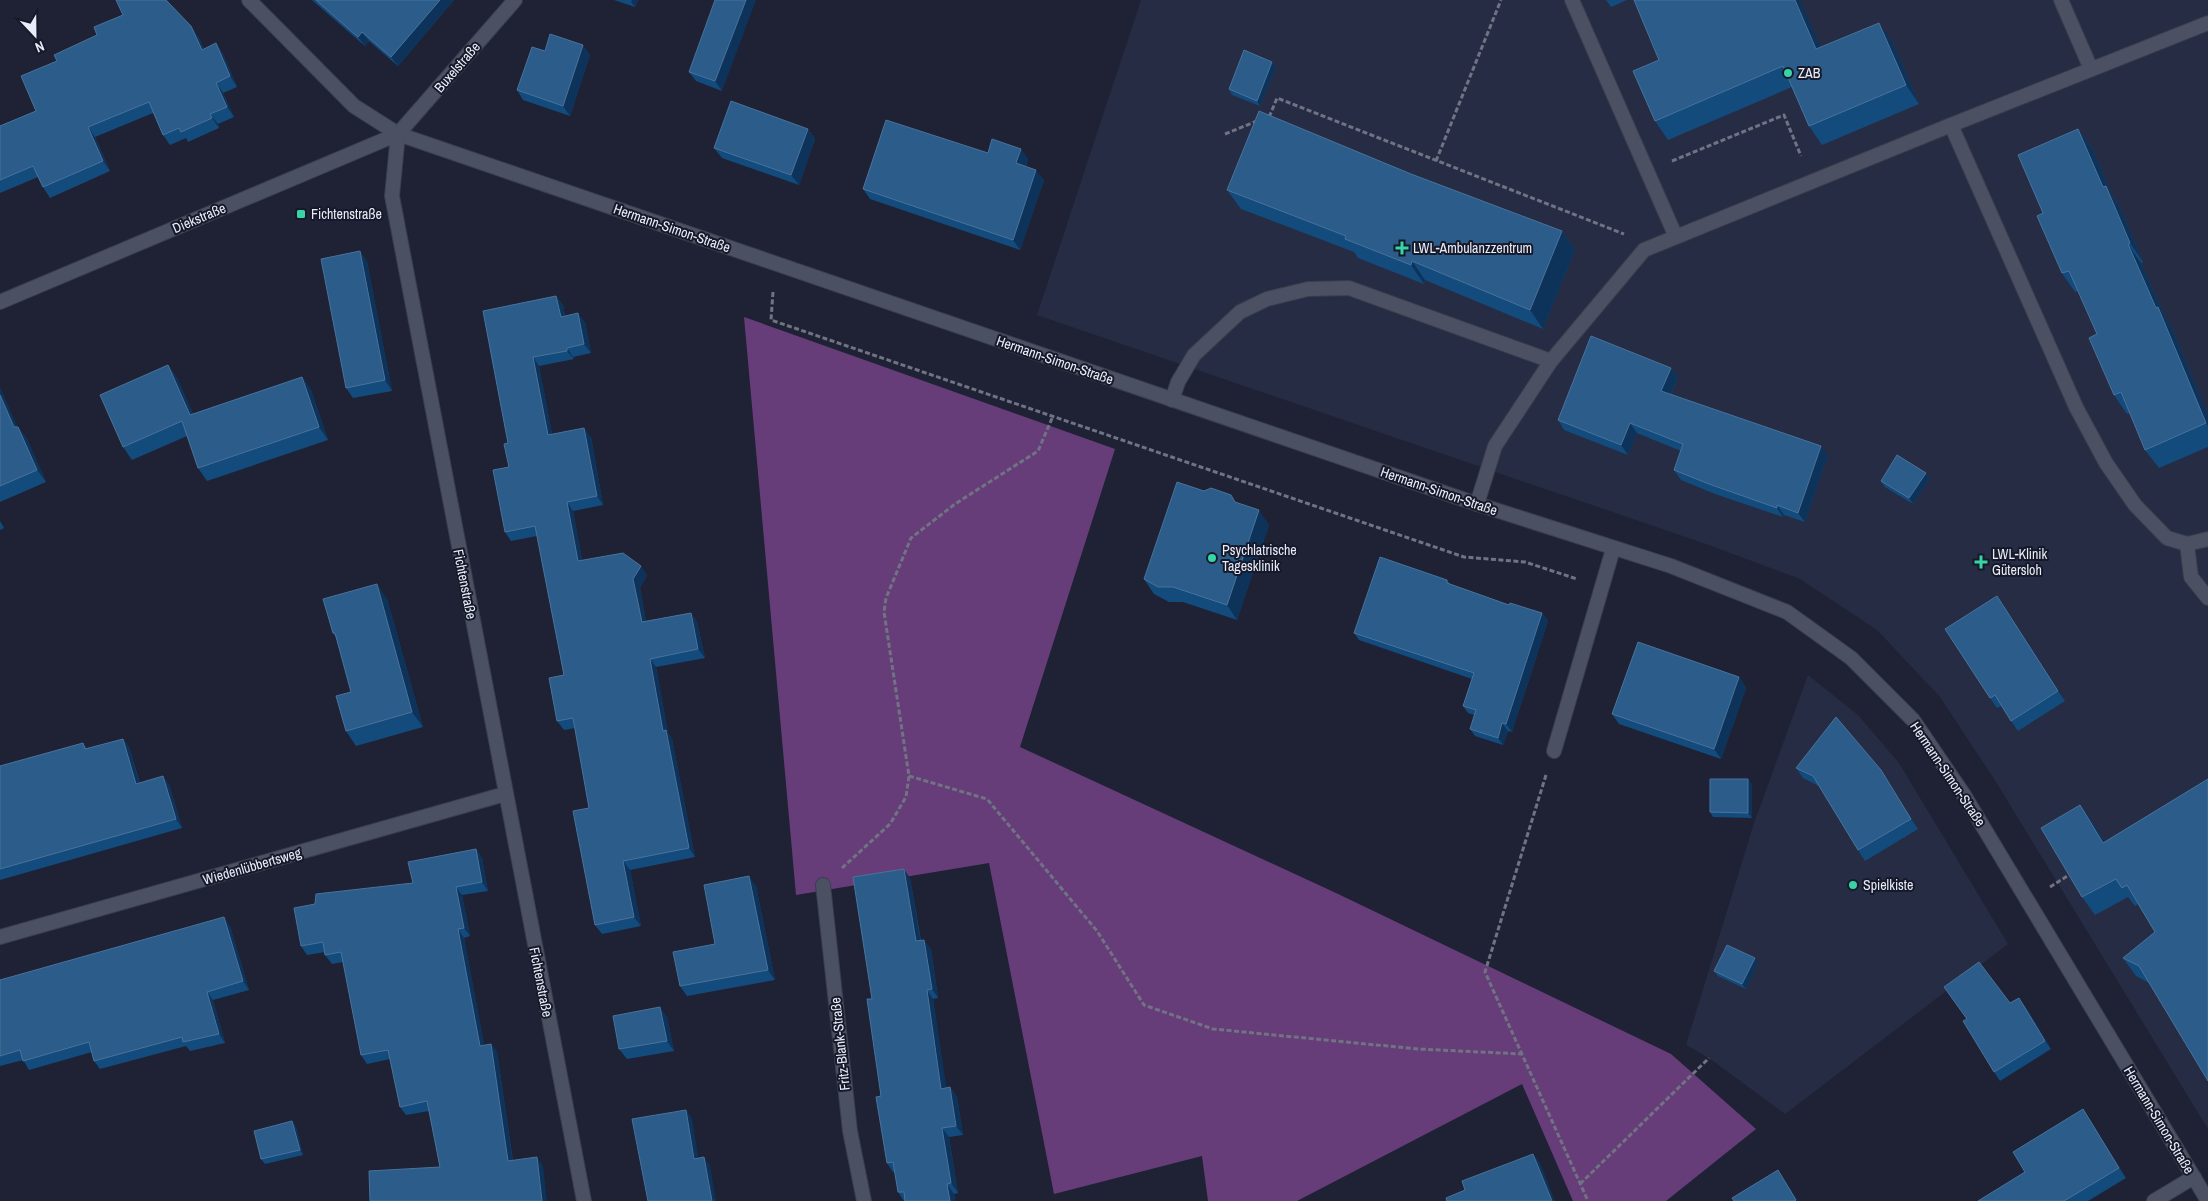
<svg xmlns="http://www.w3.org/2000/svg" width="2208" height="1201" viewBox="0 0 2208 1201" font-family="'Archivo Narrow',sans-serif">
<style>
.built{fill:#262c43}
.forest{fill:#673d79}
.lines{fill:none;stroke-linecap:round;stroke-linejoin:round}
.service-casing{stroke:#3a3d4c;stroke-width:16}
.minor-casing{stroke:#3a3d4c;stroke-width:16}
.path{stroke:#707383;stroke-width:3;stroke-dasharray:5 2.5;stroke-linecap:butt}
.service{stroke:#4b5063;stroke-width:14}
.minor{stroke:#4b5063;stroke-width:14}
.wall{fill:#144b7d}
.shaded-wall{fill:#0e335a}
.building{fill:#2b5c8a;stroke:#49739c}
.poi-dot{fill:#38d4a6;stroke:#151929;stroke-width:2}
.labels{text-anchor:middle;stroke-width:4;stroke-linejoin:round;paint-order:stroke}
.street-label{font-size:14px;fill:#e9ecf8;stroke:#151929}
.poi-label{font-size:14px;fill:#e9ecf8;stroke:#151929;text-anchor:start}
</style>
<rect width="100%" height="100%" fill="#1e2234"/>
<g class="built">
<polygon points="1141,0 2208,0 2208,1129 1996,782 1940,697 1877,630 1800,579 1706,544 1037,315"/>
<polygon points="1808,675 1858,715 1899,763 2008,944 1785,1114 1709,1058 1686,1045 1753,826"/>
</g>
<polygon class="forest" points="744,317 1115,449 1020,747 1336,893 1671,1054 1756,1129 1666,1201 1573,1201 1522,1084 1297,1201 1208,1201 1202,1156 1054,1194 989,863 796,895"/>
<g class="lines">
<defs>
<g id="service">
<polyline points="1572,0 1676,237"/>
<polyline points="2061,0 2091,69"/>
<polyline points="1951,125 2076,407 2106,463 2135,505 2167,538 2187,544 2208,539"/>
<polyline points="1172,400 1178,382 1194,355 1240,312 1267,299 1308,289 1349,288 1551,361"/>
<polyline points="1477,504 1495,446 1551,361 1644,250 1951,125 2208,23"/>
<polyline points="2187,544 2191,577 2208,598"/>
<polyline points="1554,751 1613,549"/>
</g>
<g id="minor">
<polyline points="249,0 354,106 398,134 1477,504 1671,566 1787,612 1851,658 1913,720 1964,795 2208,1201"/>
<polyline points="398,134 392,196 584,1201"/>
<polyline points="0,302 398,134 515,0"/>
<polyline points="823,885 850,1131 864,1201"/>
<polyline points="0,937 505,794"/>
<polyline points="2154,1201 2194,1177"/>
</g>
</defs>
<use href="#service" class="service-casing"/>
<use href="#minor" class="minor-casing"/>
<g class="path">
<polyline points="1268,116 1270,115 1277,98 1624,234"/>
<polyline points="1225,134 1257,121"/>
<polyline points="1436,161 1501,0"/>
<polyline points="1672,161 1784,115 1801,156"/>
<polyline points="773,292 771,320 1464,557 1525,562 1577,579"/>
<polyline points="1546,775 1485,972 1588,1201"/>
<polyline points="909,776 987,799 1097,931 1144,1005 1213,1029 1418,1049 1522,1054"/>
<polyline points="842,868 890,824 906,797 909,776 884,612 886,598 911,538 955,504 1038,451 1053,416"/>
<polyline points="2050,887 2072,873"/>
<polyline points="1580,1184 1709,1058"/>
</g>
<use href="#service" class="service"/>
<use href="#minor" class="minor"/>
</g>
<g class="wall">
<polygon points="312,0 454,0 398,66 369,41 365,46"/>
<polygon points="614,0 638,0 635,7"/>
<polygon points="715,0 722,91 696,81 689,72"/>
<polygon points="1606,0 1627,0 1611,7"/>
<polygon points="198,36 204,49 216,43 223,54 237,87 223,93 234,117 218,124 219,128 188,142 186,138 170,145 163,135 153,113 95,137 110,171 50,198 43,187 38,177 0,193 0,126 36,111"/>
<polygon points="1892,41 1919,104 1822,145 1809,126 1792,87 1668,140 1655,121 1821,47"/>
<polygon points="590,55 570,116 523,100 517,90"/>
<polygon points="1276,67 1260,106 1232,95 1229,89"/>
<polygon points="808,129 815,139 799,185 722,158 714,148"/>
<polygon points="2078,129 2092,148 2112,195 2119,205 2143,262 2141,263 2165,317 2171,326 2208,415 2208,447 2159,468 2145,450 2130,413 2127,414 2114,395 2097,334 2078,291 2075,292 2062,273 2043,213"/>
<polygon points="988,153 1028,159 1026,166 1044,180 1020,250 870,199 863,189"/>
<polygon points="1411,174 1562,231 1575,250 1543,329 1425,280 1424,284 1358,258 1354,252 1241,209 1227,190"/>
<polygon points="360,251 367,262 392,391 353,398 346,388"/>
<polygon points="556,296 563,305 565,316 585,322 591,353 573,357 574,359 539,366 552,434 591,437 603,505 573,511 582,560 647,575 640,588 646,621 691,613 697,622 705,658 656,667 668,733 672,739 695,857 630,870 641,926 602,934 595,925 589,808 575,728 564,730 557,721 564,675 537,536 511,541 505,532 509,467 508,443 483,311"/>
<polygon points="168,365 177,378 193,414 302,377 311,390 328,440 207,481 198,468 187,436 132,460 123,447"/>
<polygon points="1671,368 1678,377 1671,394 1828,455 1805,522 1784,515 1783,517 1715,494 1681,480 1674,470 1681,451 1637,433 1628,455 1564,430 1558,420"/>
<polygon points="0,388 17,427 18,427 27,439 46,482 0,502"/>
<polygon points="1926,473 1930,478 1913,504 1885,487 1881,481"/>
<polygon points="1237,503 1269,525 1237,620 1183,602 1169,602 1154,594 1144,579"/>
<polygon points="0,521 4,528 0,530"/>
<polygon points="1447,580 1450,584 1509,605 1542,613 1548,621 1512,732 1508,731 1503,745 1475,736 1470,729 1474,715 1468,713 1463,706 1472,679 1359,640 1354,633"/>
<polygon points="1997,596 2065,701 2018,731 2001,706 1997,708 1990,698"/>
<polygon points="387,599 423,727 356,746 346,731 351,692 337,639 333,633"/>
<polygon points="1739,677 1746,688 1721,759 1619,724 1612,714"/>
<polygon points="123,739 129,747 140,783 169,784 182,828 0,880 0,766 83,743 87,749"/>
<polygon points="1796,768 1888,781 1918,829 1865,861 1858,850 1819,786 1803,778"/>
<polygon points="2208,779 2149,983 2136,976 2123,958 2155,932 2138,904 2135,906 2128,897 2095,915 2082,897 2080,805 2093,823 2104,842"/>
<polygon points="1752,784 1752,818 1713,817 1710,812"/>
<polygon points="476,849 482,858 488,891 462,895 470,936 464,938 484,1045 491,1044 497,1052 513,1161 543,1166 440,1167 429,1111 406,1115 400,1107 390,1059 367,1064 361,1055 343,962 332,964 325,955 325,952 307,955 301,946 413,883"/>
<polygon points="910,878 921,940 931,949 938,998 933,999 946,1088 950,1087 957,1097 963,1135 949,1137 958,1193 954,1194 955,1201 904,1201 898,1192 895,1172 893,1172 887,1163 872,999"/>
<polygon points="756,886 775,980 687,996 680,986 715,944"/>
<polygon points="230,926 249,990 213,1000 225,1043 190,1051 186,1046 100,1069 94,1061 92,1052 29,1070 23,1060 0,1066 0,980"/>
<polygon points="1758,963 1746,989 1718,976 1714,971"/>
<polygon points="2010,1003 2025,1006 2051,1049 2000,1081 1994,1072"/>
<polygon points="667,1017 674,1051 627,1059 619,1049"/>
<polygon points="2083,1109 2090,1120 2126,1178 2088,1201 1978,1201 2025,1172"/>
<polygon points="292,1121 296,1127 303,1155 265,1164 261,1159"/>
</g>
<g class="shaded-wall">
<polygon points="440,0 454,0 398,66 391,57"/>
<polygon points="632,0 638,0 635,7 631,2"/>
<polygon points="746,0 756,0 722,91 715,81"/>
<polygon points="1795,0 1800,0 1830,68 1816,49"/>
<polygon points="1879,23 1892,41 1919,104 1906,85"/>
<polygon points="191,26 198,36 209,60 202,50"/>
<polygon points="362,32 369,41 365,46 358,37"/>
<polygon points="216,43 223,54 237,87 230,76"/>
<polygon points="583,45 590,55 570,116 563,106"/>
<polygon points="1272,62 1276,67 1260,106 1257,101"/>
<polygon points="216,83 223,93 234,117 227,107"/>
<polygon points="210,114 218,124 219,128 212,118"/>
<polygon points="88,127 95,137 110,171 103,161"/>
<polygon points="808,129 815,139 799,185 791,175"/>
<polygon points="2078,129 2092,148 2112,195 2119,205 2143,262 2130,243 2103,187"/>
<polygon points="1021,149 1028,159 1023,173 1016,163"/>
<polygon points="1036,170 1044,180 1020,250 1013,240"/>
<polygon points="1562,231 1575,250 1543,329 1530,310"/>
<polygon points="2128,244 2141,263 2165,317 2171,326 2208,415 2208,426 2206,423"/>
<polygon points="360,251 367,262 392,391 385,380"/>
<polygon points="1412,261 1425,280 1424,284 1411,265"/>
<polygon points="556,296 563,305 567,326 561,317"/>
<polygon points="578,313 585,322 591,353 584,344"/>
<polygon points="567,348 573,357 574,359 567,351"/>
<polygon points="533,357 539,366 554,444 548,435"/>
<polygon points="168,365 177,378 199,428 190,415"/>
<polygon points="1671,368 1678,377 1668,400 1661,391"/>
<polygon points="302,377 311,390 328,440 319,427"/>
<polygon points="0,388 23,439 14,427 0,395"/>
<polygon points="1630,423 1637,433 1628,455 1621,445"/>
<polygon points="18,427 27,439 46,482 37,470"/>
<polygon points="584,428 591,437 603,505 597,496"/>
<polygon points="1821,446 1828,455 1805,522 1798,513"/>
<polygon points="1926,473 1930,478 1913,504 1909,498"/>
<polygon points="567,502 573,511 584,570 578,561"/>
<polygon points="1777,505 1784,515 1783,517 1777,508"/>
<polygon points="1259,510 1269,525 1237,620 1227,605"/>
<polygon points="641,566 647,575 640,588 648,631 642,622 633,579"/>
<polygon points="377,584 387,599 423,727 412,712"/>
<polygon points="1997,596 2004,606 2065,701 2058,691"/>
<polygon points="691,613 697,622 705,658 698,649"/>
<polygon points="1542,613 1548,621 1512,732 1506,724"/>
<polygon points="650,659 656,667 668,733 672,739 695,857 689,848 663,731"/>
<polygon points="1739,677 1746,688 1721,759 1714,749"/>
<polygon points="1502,723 1508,731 1503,745 1498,738"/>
<polygon points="123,739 129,747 142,792 136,784"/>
<polygon points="1881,770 1888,781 1918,829 1911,819"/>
<polygon points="163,776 169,784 182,828 176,819"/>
<polygon points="1748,779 1752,784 1752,818 1748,813"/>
<polygon points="2080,805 2093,823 2116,861 2103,843"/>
<polygon points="476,849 482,858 488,891 482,882"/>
<polygon points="623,861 630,870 641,926 634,917"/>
<polygon points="904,869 910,878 922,950 916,941"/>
<polygon points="749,876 756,886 775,980 768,970"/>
<polygon points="456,887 462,895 470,936 464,928"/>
<polygon points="224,917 230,926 249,990 243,981"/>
<polygon points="458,929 464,938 486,1054 480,1046"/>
<polygon points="924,940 931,949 938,998 932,989"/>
<polygon points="1755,958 1758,963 1746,989 1742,984"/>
<polygon points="927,990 933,999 948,1098 941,1089"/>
<polygon points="207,992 213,1000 225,1043 219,1034"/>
<polygon points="2019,998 2025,1006 2051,1049 2045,1041"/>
<polygon points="660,1007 667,1017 674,1051 667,1041"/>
<polygon points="491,1044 497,1052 514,1170 508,1161"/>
<polygon points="950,1087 957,1097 963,1135 956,1126"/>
<polygon points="2083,1109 2090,1120 2126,1178 2119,1168"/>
<polygon points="686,1110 692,1118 700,1168 694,1159"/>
<polygon points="292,1121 296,1127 303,1155 300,1150"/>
<polygon points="942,1128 949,1137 958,1193 951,1183"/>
<polygon points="1533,1154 1540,1163 1555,1201 1552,1201"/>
<polygon points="537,1157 543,1166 547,1201 542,1201"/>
<polygon points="704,1157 710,1166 716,1201 712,1201"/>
<polygon points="1778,1170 1786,1182 1798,1201 1796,1200"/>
<polygon points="947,1184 954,1194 955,1201 950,1201"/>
</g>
<g class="building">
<polygon points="116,0 166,0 191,26 202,50 216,43 230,76 216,83 227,107 210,114 212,118 181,132 179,128 163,135 149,102 88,127 103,161 43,187 33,166 0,180 0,126 36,111 21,76 57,61 54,55 97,35 94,27 123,15"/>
<polygon points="316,0 440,0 391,57 362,32 358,37"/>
<polygon points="715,0 746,0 715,81 689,72"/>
<polygon points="1634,0 1795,0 1816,49 1879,23 1906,85 1809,126 1783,66 1655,121 1633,71 1659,60"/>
<polygon points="550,34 583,45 563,106 517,90 532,47 545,51"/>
<polygon points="1244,50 1272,62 1257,101 1229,89"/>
<polygon points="731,101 808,129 791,175 714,148"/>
<polygon points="1259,111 1411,174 1562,231 1530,310 1412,261 1411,265 1345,239 1346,236 1227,190"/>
<polygon points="886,120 988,153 992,139 1021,149 1016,163 1036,170 1013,240 863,189"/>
<polygon points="2078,129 2103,187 2106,186 2130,243 2128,244 2156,308 2158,307 2206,423 2145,450 2121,392 2114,395 2089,338 2097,334 2069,271 2062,273 2037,216 2043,213 2018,155"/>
<polygon points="360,251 385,380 346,388 321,259"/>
<polygon points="556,296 561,317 578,313 584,344 567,348 567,351 533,357 548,435 584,428 597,496 567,502 578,561 623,553 641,566 633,579 642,622 691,613 698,649 650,659 663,731 666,730 689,848 623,861 634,917 595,925 573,811 589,808 573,718 557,721 549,678 564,675 535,526 505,532 493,470 509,467 504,444 508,443 483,311"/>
<polygon points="1591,336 1671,368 1661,391 1821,446 1798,513 1777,505 1777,508 1709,484 1674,470 1683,444 1630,423 1621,445 1558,420"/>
<polygon points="168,365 190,415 302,377 319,427 198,468 182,421 123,447 100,395"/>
<polygon points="0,395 14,427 18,427 37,470 0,486"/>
<polygon points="1897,455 1926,473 1909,498 1881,481"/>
<polygon points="1177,482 1204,491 1211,488 1231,495 1235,502 1259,510 1227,605 1173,587 1158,587 1144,579"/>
<polygon points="1380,557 1447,580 1447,583 1509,605 1510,603 1542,613 1506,724 1502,723 1498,738 1470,729 1476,710 1463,706 1474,673 1354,633"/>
<polygon points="377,584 412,712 346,731 336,696 351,692 335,633 333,633 323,599"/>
<polygon points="1997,596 2058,691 2011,721 1995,695 1990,698 1945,629"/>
<polygon points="1638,642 1739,677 1714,749 1612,714"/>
<polygon points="1836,717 1881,770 1911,819 1858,850 1813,776 1796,768"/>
<polygon points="123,739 136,784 163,776 176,819 0,869 0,766 83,743 85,749"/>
<polygon points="1710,779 1748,779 1748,813 1710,812"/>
<polygon points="2208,779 2208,1081 2139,966 2123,958 2155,932 2127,885 2122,888 2116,879 2082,897 2041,828 2080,805 2103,843"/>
<polygon points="476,849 482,882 456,887 464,928 458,929 480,1046 491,1044 508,1161 537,1157 542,1201 370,1201 369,1171 440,1167 427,1101 400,1107 388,1050 361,1055 341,952 325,955 323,942 301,946 294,908 315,904 316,894 413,883 408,862"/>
<polygon points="904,869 916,941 924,940 932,989 927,990 941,1089 950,1087 956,1126 942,1128 951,1183 947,1184 950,1201 905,1201 904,1192 898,1192 893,1162 887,1163 876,1097 881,1096 867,999 872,999 853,877"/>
<polygon points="749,876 768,970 680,986 673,952 715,944 704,885"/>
<polygon points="224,917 243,981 207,992 219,1034 183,1042 182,1037 94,1061 89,1042 23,1061 20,1050 0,1056 0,980"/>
<polygon points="1727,945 1755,958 1742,984 1714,971"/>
<polygon points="1979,962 2010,1003 2019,998 2045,1041 1994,1072 1963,1021 1967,1019 1944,987"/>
<polygon points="660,1007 667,1041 619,1049 613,1016"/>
<polygon points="2083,1109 2119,1168 2064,1201 1978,1201 2025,1172 2013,1152"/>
<polygon points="686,1110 694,1159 704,1157 712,1201 648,1201 632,1119"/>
<polygon points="292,1121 300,1150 261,1159 254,1131"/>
<polygon points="1533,1154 1552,1201 1446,1201 1447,1201 1446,1198 1465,1190 1462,1181"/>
<polygon points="1778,1170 1796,1200 1795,1201 1734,1201 1732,1198"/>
</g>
<g class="poi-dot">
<circle cx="1788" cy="73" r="5"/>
<rect x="296" y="209" width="10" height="10" rx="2.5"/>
<path d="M1399.5 240.5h5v5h5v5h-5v5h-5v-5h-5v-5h5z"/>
<circle cx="1212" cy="558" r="5"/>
<path d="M1978.5 554.5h5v5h5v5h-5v5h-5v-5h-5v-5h5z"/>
<circle cx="1853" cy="885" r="5"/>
</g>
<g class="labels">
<g class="street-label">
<text transform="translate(457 67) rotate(-49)" y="5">Buxelstraße</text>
<text transform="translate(199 218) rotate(-23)" y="5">Diekstraße</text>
<text transform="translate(672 228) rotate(19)" y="5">Hermann-Simon-Straße</text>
<text transform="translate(1055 360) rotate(19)" y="5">Hermann-Simon-Straße</text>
<text transform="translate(1439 491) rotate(19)" y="5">Hermann-Simon-Straße</text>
<text transform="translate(465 584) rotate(79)" y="5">Fichtenstraße</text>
<text transform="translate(1948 774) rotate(56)" y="5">Hermann-Simon-Straße</text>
<text transform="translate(252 866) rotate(-16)" y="5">Wiedenlübbertsweg</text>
<text transform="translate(541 982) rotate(79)" y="5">Fichtenstraße</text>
<text transform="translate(840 1044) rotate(-96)" y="5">Fritz-Blank-Straße</text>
<text transform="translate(2159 1120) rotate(59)" y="5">Hermann-Simon-Straße</text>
</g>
<g class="poi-label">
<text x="1798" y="78">ZAB</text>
<text x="311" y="219">Fichtenstraße</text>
<text x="1413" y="253">LWL-Ambulanzzentrum</text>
<text x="1222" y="555">Psychlatrische<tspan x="1222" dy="16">Tagesklinik</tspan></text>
<text x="1992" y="559">LWL-Klinik<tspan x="1992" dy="16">Gütersloh</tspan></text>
<text x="1863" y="890">Spielkiste</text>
</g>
</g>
<g transform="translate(35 35) rotate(158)" stroke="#151929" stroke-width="4" paint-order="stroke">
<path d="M0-4L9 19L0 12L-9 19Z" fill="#e9ecf8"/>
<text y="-8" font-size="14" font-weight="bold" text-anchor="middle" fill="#e9ecf8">N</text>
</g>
</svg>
